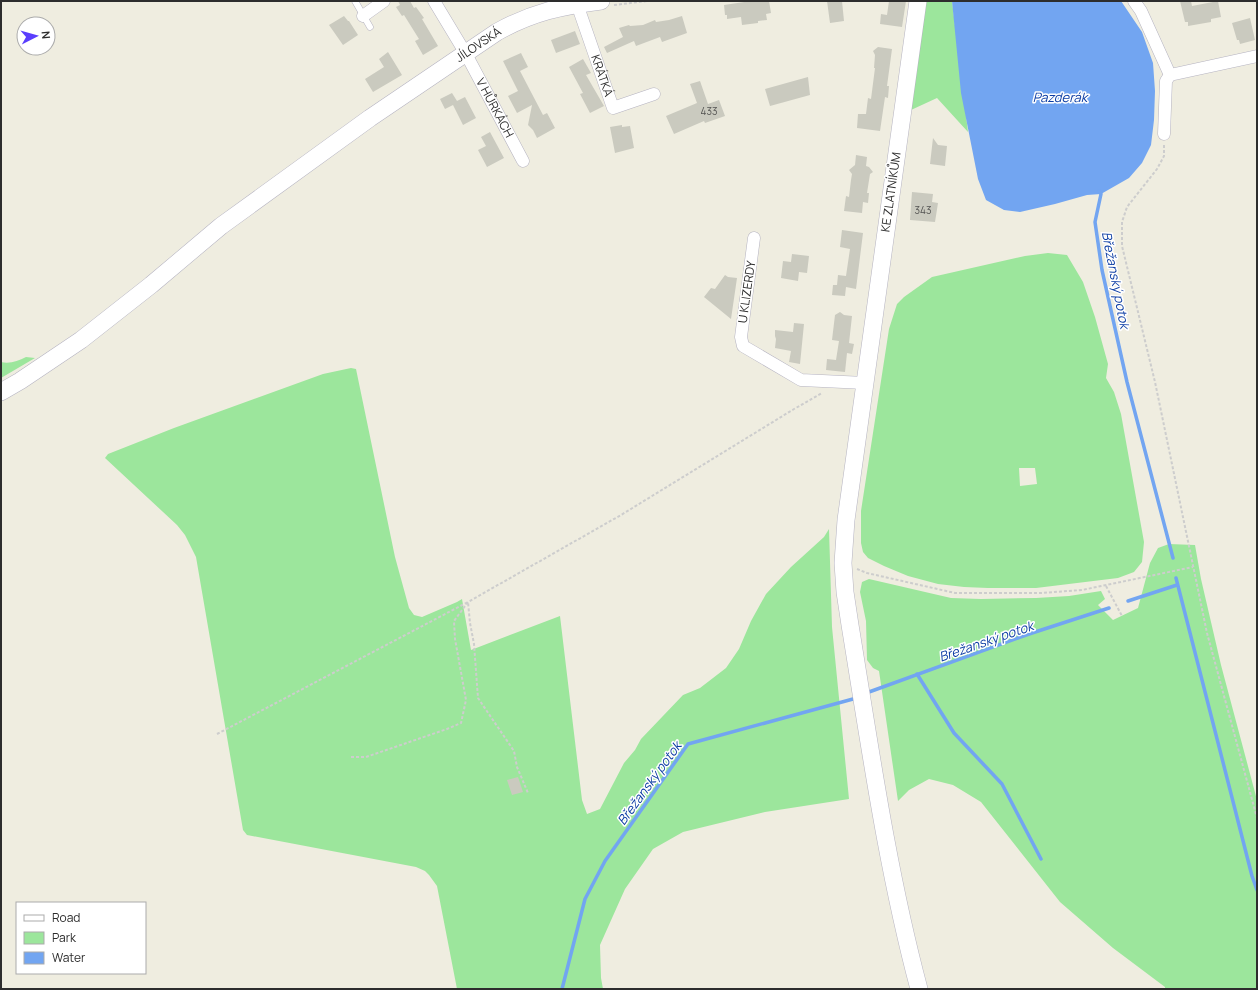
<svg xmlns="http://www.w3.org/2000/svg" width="1258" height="990" viewBox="0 0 1258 990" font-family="Manrope,sans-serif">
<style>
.green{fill:#9ce69c;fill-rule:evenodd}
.water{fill:#72a5f1}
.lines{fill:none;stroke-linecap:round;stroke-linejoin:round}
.stream{stroke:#72a5f1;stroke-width:3.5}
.building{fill:#cacabf}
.lane-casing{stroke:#b5b3c1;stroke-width:7}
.street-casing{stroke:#b5b3c1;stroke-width:13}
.secondary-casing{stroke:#b5b3c1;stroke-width:18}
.path{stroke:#cdcdcd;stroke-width:2;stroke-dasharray:3 2;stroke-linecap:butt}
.lane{stroke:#fff;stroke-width:6}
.street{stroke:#fff;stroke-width:12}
.secondary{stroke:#fff;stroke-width:17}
.labels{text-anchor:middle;stroke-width:3;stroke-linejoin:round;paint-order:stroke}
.number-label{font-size:10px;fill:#545452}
.street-label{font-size:12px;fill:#2d2d2d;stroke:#fff}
.water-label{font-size:13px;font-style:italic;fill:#0b3ca3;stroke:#fff}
</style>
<rect width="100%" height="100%" fill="#efede0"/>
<g class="green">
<polygon points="926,1 952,1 968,132 937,98 911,110"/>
<path d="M1048,253L1067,255L1083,282L1095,317L1108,364L1106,378L1114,392L1121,414L1144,542L1142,562L1134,572L1118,578L1036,588H988L964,587L938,584L908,576L884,566L868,558L863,552L861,543V511L889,329L897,304L904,297L932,277L1025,256ZM1019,468H1035L1037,484L1020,486Z"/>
<path d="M26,357L35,358L1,378V362C10,364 18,361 26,357Z"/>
<polygon points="351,368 356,369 395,557 409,608 414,615 422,617 457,602 462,599 471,650 560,616 582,800 587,814 600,809 624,763 635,750 641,739 683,695 700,688 726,668 739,649 751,621 766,594 791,567 824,537 829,529 832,627 849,799 765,812 683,832 653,849 625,889 600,945 601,978 603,989 457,989 437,886 429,875 425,871 416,867 247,835 243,830 196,557 185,535 177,525 105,458 108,454 174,428 323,374"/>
<polygon points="1169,544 1195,545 1201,579 1221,665 1257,800 1257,989 1165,989 1165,987 1113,948 1060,902 981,802 953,785 929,779 909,790 898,801 879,671 873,668 867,660 866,621 860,592 862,582 869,579 951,598 981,599 1036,598 1069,596 1101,591 1105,599 1098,605 1113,620 1138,608 1150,563 1158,548"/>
</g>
<polygon class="water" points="952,1 1121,1 1142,32 1153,63 1155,91 1154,120 1151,145 1142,163 1129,178 1101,194 1087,195 1055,204 1020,212 1004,210 986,200 978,179 961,93"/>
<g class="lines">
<g class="stream">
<polyline points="1099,191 1101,194 1095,222 1102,270 1127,382 1173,558"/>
<polyline points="1176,578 1252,876 1257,890"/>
<polyline points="1128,601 1177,585"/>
<polyline points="917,674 954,733 1002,784 1041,859"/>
<polyline points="869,692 1029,634 1109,608"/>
<polyline points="562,989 585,899 605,861 688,744 853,699"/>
</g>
</g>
<g class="building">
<polygon points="398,1 410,1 414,8 416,7 424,18 422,19 438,46 423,55 415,41 419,39 404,15 402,16 396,7 400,5"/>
<polygon points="751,1 769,1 771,13 766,14 767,20 758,21 758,23 742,25 741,17 727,19 727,15 725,15 724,5"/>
<polygon points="827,1 842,1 844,21 830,23"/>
<polygon points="889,1 906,1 902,27 880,24 881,14 887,15"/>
<polygon points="1180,1 1191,1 1192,6 1218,1 1221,17 1211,19 1211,22 1188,26 1188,22 1185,22"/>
<polygon points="344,16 348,21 349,21 358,35 343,45 329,25"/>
<polygon points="682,16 687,33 662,42 660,37 636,46 634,41 607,53 604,47 623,37 619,28 629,25 630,26 643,25 655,20 656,22 669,20"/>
<polygon points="1250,18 1255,40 1240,44 1239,40 1237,40 1232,23"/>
<polygon points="575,31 580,44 556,53 551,40"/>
<polygon points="878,47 892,49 887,86 889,86 888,98 885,97 880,131 857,128 858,114 866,114 868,98 871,99 875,68 874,68 875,55 873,51"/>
<polygon points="388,52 402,75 373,92 365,79 384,67 379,59"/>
<polygon points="521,53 528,67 520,71 543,115 547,113 555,128 537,138 533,130 528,125 532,105 517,113 508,96 518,91 503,61"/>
<polygon points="583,59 591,73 586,75 604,106 590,113 580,94 583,93 569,67"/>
<polygon points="808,77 810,95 770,106 765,89"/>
<polygon points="700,81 708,104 719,100 725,116 705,123 704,121 674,134 666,116 697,103 690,84"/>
<polygon points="452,93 457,101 465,97 476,118 463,125 453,105 445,109 440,99"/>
<polygon points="622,125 622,127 630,126 634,148 615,153 610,127"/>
<polygon points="490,132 504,158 487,167 478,150 486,146 481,137"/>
<polygon points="933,138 938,145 947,146 945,166 930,164"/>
<polygon points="856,155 867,157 866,166 869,167 873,172 870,174 867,193 869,193 868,203 863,202 862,213 844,211 846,196 849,197 851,180 852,174 849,170 855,165"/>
<polygon points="912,192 933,194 932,202 938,203 935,222 910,220"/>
<polygon points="842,230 863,233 856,289 846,287 845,296 832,295 833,285 837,285 838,275 846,276 850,249 840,247"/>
<polygon points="792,254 809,256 807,273 799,272 798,281 781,278 783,261 791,262"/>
<polygon points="725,275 728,277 737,278 731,319 704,297 711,288 715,289"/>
<polygon points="840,312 844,315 852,316 849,343 854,344 852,354 847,353 845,372 826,370 827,359 836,360 839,341 832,340 835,315"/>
<polygon points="794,323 804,324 800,364 789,362 791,351 775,348 776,339 775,336 775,330 793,332"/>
<polygon points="518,777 523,792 512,795 507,780"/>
</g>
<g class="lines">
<defs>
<polyline id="lane" points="355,1 370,27"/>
<g id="street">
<path id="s1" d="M434,1L466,54L523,161"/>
<path id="s2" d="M576,1L613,108L654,94"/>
<polyline points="1134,1 1141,11 1170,75"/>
<polyline points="363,16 384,1"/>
<polyline points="1164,134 1166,81 1170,75 1257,56"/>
<polyline points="754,238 741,337 743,346 801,380 865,383"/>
</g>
<g id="secondary">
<path d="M918,1L846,520L843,563L845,592L850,625C870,747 887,869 919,989"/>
<path id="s3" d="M1,392L20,381L81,340L151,285L221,226L370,118L497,32C533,12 562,6 601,1"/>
</g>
</defs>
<use href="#lane" class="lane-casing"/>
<use href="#street" class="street-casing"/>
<use href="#secondary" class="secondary-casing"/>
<g class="path">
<polyline points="614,5 647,1"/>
<polyline points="1164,145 1164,156 1157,169 1127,207 1122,222 1122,246 1155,382 1207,633 1257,818"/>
<polyline points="857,569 867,573 955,593 1041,593 1082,590 1193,567"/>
<polyline points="1106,586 1122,616"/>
<polyline points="217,734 468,602 470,623 474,644 478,698 514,751 517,767 528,793"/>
<polyline points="351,757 366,757 447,729 461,723 466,700 455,639 454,621 468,602 621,515 794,409 822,393"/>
</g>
<use href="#lane" class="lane"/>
<use href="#street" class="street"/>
<use href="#secondary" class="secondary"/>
</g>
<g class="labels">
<g class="number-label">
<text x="709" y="115">433</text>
<text x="923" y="214">343</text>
</g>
<g class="street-label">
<text dy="4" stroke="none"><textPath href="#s3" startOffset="591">JÍLOVSKÁ</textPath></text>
<text dy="4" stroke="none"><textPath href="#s2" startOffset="79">KRÁTKÁ</textPath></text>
<text dy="4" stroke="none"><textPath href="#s1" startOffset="123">V HŮRKÁCH</textPath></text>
<text transform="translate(891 192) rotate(-82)" y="4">KE ZLATNÍKŮM</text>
<text transform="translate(747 292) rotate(-82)" y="4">U KLIZERDY</text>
</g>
<g class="water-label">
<text x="1060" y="102">Pazderák</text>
<text transform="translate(1116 280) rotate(79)" y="5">Břežanský potok</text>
<text transform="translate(986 641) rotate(-19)" y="5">Břežanský potok</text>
<text transform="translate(649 783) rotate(-54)" y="5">Břežanský potok</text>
</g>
</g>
<rect width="1258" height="990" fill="none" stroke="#2d2d2d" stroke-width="4"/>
<rect x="16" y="902" width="130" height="72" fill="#ffffff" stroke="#ababab"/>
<rect x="24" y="915" width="20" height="6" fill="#ffffff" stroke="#ababab"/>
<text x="52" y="922" font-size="12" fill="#2d2d2d">Road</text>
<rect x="24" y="932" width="20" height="12" fill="#9ce69c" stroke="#ababab"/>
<text x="52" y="942" font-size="12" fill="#2d2d2d">Park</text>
<rect x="24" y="952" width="20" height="12" fill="#72a5f1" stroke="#ababab"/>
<text x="52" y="962" font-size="12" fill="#2d2d2d">Water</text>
<g transform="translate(36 36) rotate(84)"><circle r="19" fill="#ffffff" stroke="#ababab"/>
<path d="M0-3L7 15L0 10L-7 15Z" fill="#5a3efd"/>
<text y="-6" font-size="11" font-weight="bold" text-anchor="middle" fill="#2d2d2d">N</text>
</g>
</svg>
